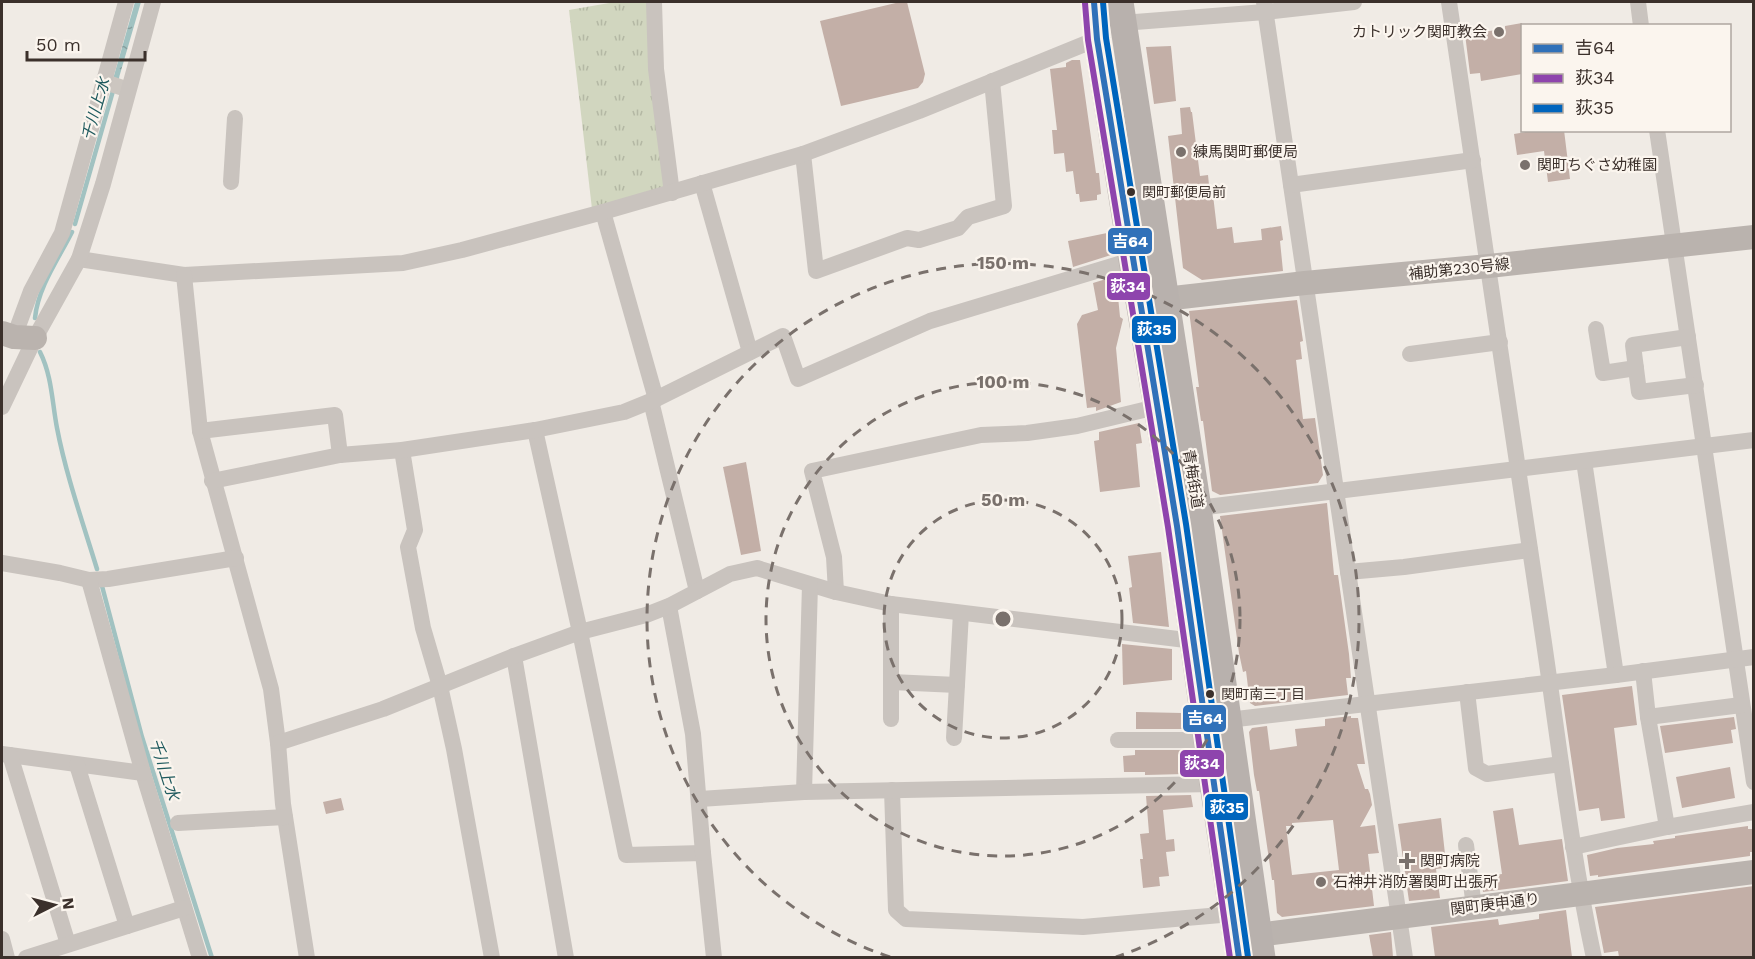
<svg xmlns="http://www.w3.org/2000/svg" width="1755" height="959" viewBox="0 0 1755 959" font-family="'Work Sans','Noto Sans JP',sans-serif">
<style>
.park{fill:url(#park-tufts)}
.water{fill:url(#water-ripples)}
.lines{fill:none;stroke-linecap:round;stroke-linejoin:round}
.stream{stroke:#a1c2c1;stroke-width:4.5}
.building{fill:#c3afa7;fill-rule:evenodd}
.street-tunnel{stroke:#ccc6c0;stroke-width:16;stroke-dasharray:16 8;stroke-linecap:butt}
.street{stroke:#c9c3be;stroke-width:16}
.secondary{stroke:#bab3ae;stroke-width:24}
.primary{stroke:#b8b1ad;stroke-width:27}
.bus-1-casing{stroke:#fbf5ee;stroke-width:10}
.bus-2-casing{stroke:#fbf5ee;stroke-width:10}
.bus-3-casing{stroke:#fbf5ee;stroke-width:10}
.bus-1{stroke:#3071b9;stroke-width:6}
.bus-2{stroke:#8e44ad;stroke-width:6}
.bus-3{stroke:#0065bd;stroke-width:6}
.ring{fill:none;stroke:#7a716c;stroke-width:3;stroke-dasharray:10 8}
.poi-dot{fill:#7a716c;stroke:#fbf5ee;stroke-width:2}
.bus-dot{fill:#3b302b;stroke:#fbf5ee;stroke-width:2}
.labels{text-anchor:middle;stroke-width:4.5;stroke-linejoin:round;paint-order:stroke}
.bus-label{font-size:14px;fill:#3b302b;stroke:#fbf5ee;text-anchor:start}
.poi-label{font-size:15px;fill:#3b302b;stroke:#fbf5ee;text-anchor:start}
.street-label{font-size:15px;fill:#3b302b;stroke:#fbf5ee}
.water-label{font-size:16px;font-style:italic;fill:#1f5a5e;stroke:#fbf5ee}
.centre{fill:#7a716c;stroke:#fbf5ee;stroke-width:3}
.ring-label{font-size:18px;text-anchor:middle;font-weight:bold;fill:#7a716c;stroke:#fbf5ee;stroke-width:4.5;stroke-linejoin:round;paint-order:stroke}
.line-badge{stroke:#fbf5ee;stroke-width:2}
.badge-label{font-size:16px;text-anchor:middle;font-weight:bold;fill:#fff}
</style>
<defs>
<pattern id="park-tufts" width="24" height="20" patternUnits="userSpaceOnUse" patternTransform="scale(1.5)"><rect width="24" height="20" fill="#d1d6bf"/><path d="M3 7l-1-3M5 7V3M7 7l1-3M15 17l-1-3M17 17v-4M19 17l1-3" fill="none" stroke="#b4b8a4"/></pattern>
<pattern id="water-ripples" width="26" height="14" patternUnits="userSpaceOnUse" patternTransform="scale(1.5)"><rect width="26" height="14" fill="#a1c2c1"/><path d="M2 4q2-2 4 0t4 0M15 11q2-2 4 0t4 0" fill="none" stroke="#849e9d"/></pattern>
</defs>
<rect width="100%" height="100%" fill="#f0ebe5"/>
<polygon class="park" points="615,2 647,2 665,188 592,209 569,10"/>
<polygon class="water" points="135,2 141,2 118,81 113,79"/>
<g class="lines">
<g class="stream">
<polyline points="75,224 117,77"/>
<path d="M35,318C38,287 59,258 72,232"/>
<path d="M40,352C52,376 52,402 57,428C66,475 83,523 97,569"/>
<polyline points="102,586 142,737 212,958"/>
</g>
</g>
<g class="building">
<polygon points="900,2 907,2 925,74 923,82 918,88 841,106 820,21"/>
<polygon points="1522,23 1522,74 1481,81 1480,73 1470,74 1465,34 1505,29 1505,26"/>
<polygon points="1171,46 1176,101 1154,104 1146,47"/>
<polygon points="1072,60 1080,60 1096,173 1099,173 1101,194 1097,195 1097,200 1080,202 1079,194 1076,194 1073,171 1066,172 1064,153 1054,154 1052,130 1057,130 1050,69 1066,67 1066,63"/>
<polygon points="1190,107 1191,112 1192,112 1200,176 1208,175 1210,195 1213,195 1217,229 1232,227 1234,243 1262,240 1261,229 1281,226 1283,240 1280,241 1283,271 1202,280 1183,268 1168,136 1182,134 1180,108"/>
<polygon points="1537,130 1564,130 1570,179 1548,182 1544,151 1517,155 1514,134"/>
<polygon points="1107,233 1111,255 1073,267 1068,241"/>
<polygon points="1116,276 1120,317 1123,319 1116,348 1121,402 1096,411 1096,407 1087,408 1077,324 1082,315 1098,310 1093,283"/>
<polygon points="1297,300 1303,341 1300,342 1302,359 1296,360 1303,419 1315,418 1323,475 1318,483 1220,495 1212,491 1203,421 1201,421 1196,387 1199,387 1189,311"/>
<polygon points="1139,423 1142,443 1136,444 1140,487 1100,492 1094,441 1099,440 1099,432"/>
<polygon points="746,462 761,551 741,555 723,467"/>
<polygon points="1327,503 1334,575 1338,575 1349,654 1351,678 1346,678 1348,695 1255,706 1250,703 1246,671 1243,672 1239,653 1220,516"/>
<polygon points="1161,552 1169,627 1133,623 1129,588 1132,587 1128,556"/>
<polygon points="1122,644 1172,649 1172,680 1123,685"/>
<polygon points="1632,686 1637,725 1614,728 1625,818 1601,821 1599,808 1579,811 1562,695"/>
<polygon points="1136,712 1182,713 1182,729 1136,729"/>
<path d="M1351,716V718H1358L1365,764H1357L1365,789H1368L1370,794L1372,805L1360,827L1375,825L1378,849L1379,853L1368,854L1374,906L1282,917L1277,913L1274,880H1272L1259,791H1257L1254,775L1249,732L1252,728L1267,726L1270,750L1297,746L1295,729L1325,726V719ZM1333,820L1339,870L1292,875L1286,826H1292V823Z"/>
<polygon points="1734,717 1736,729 1731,730 1733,743 1665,753 1660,726"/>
<polygon points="1135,750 1187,750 1189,766 1185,774 1145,775 1145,772 1124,772 1123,756 1135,755"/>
<polygon points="1730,767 1735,798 1682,808 1676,777"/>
<polygon points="1191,795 1193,807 1163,810 1166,840 1174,839 1175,851 1166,852 1169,876 1159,877 1160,886 1143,888 1140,859 1143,859 1140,834 1149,833 1146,796"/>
<polygon points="341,798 344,810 326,814 323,802"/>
<polygon points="1513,808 1519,845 1562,839 1568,881 1483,892 1481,877 1502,874 1493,811"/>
<polygon points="1441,818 1445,854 1442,854 1444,868 1436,869 1440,898 1409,901 1398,824"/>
<polygon points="1748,826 1748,829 1752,829 1754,844 1754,852 1750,852 1750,856 1598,877 1598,875 1590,876 1587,855 1617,848 1654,844 1653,841 1675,838 1675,836"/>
<polygon points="1754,886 1754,957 1619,957 1618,951 1604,953 1595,907"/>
<polygon points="1566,910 1572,957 1435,957 1431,927 1498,919 1499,925 1539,919 1539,914"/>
<polygon points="1391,932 1393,957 1373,957 1369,935"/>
</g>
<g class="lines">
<polyline class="street-tunnel" points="108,83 123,88"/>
<g class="street">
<polyline points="654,2 656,69 672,193"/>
<polyline points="1264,2 1405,958"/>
<path d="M1449,2C1480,213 1511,425 1543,636C1559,744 1571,851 1594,958"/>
<polyline points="1638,2 1641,26"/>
<polyline points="1122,23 1265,12 1354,2"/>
<polyline points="1657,130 1754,782"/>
<polyline points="803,154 816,271 907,238 919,240 958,228 968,217 1004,206 992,81"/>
<polyline points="231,182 235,118"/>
<polyline points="702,183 750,352"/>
<polyline points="1291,185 1473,160"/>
<polyline points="603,212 656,399"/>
<polyline points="79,259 184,275 403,263 462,250 603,212 803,154 919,111 1097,39"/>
<polyline points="184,275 200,431 271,689 278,743 283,804 307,958"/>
<polyline points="1596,329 1603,373 1636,368"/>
<polyline points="14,337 31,291 62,233 126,2"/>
<polyline points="1688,337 1633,345 1639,392 1696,385"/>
<polyline points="1410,354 1500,342"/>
<polyline points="651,401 697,591"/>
<polyline points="2,407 35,338 79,259 103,184 153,2"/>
<polyline points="535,430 580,632 626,855 703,853 714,958"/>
<polyline points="200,431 335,415 340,455"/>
<polyline points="402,450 415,530 408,547 423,628 440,686 454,749 492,958"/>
<polyline points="1584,461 1616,675"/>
<polyline points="212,481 340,455 402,450 535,430 624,412 656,399 783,336 798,379 930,321 1132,260"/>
<polyline points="1198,508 1754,440"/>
<polyline points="2,563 60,573 89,580 108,579 236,558"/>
<polyline points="1348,572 1404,567 1530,550"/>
<polyline points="89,580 143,773 200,958"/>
<polyline points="836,592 834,557 812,471 981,435 1027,433 1077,426 1156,407"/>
<polyline points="669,606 693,734 703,853"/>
<polyline points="514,656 566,958"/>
<polyline points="1643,671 1648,717 1667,827"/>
<polyline points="891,682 957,685"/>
<polyline points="1467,692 1476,768 1487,774 1561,764"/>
<polyline points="1648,717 1741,705"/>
<polyline points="891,719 891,604"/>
<polyline points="1228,720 1616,675 1754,657"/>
<polyline points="954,738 961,613"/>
<polyline points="1118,740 1207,740"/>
<polyline points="278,743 383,709 514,656 580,632 646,615 669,606 730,574 757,568 836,592 891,604 1194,641"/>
<polyline points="2,754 143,773"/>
<polyline points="10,755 68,944"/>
<polyline points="77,765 127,926"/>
<polyline points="892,790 896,910 906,919 1083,927 1232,914"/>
<polyline points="804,792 810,585"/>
<polyline points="700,799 804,792 1213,784"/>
<polyline points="178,823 285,817"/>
<polyline points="1466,845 1474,907"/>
<polyline points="1573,847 1667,827 1754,812"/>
<polyline points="2,939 7,958"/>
<polyline points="26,958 184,908"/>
</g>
<g class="secondary">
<polyline points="1147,301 1305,283 1489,266 1754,237"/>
<polyline points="2,333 14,337 35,338"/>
<polyline points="1242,937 1754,872"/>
</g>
<g class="primary">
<polyline points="1094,2 1097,39 1132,260 1177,526 1213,784 1239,958"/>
<polyline points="1120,2 1198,508 1262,958"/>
</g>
<defs>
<polyline id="bus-1" points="1094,2 1097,39 1177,526 1239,958"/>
<polyline id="bus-2" points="1085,3 1088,40 1168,527 1230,958"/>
<polyline id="bus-3" points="1103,2 1106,38 1186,524 1248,957"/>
</defs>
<use href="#bus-1" class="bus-1-casing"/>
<use href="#bus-2" class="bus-2-casing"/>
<use href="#bus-3" class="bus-3-casing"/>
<use href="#bus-1" class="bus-1"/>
<use href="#bus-2" class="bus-2"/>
<use href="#bus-3" class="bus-3"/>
</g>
<g class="ring">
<circle cx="1003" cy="619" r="119"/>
<circle cx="1003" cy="619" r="237"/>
<path d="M890 957A356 356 0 1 1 1116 957"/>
</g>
<g class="poi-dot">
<circle cx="1499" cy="32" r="6"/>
<circle cx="1181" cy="152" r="6"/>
<circle cx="1525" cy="165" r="6"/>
<path d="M1404 852h6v6h6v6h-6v6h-6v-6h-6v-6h6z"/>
<circle cx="1321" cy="882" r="6"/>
</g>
<g class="bus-dot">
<circle cx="1131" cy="192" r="5"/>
<circle cx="1210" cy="694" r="5"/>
</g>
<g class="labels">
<g class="bus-label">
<text x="1142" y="197">関町郵便局前</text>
<text x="1221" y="699">関町南三丁目</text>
</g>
<g class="poi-label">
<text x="1487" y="37" text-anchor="end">カトリック関町教会</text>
<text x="1193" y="157">練馬関町郵便局</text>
<text x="1537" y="170">関町ちぐさ幼稚園</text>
<text x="1420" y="866">関町病院</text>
<text x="1333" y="887">石神井消防署関町出張所</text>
</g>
<g class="street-label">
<text transform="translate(1459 269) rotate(-6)" y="5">補助第230号線</text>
<text transform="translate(1193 479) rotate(81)" y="5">青梅街道</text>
<text transform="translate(1495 904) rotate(-7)" y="5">関町庚申通り</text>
</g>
<g class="water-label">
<text transform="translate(95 109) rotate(-74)" y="6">千川上水</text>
<text transform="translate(165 769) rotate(72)" y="6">千川上水</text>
</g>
</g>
<circle cx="1003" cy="619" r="9" class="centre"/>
<g class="ring-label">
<text x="1003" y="269">150 m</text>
<text x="1003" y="388">100 m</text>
<text x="1003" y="506">50 m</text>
</g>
<g class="line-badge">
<rect x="1107" y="227" width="46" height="28" rx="6" fill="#3071b9"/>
<rect x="1106" y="272" width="45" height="29" rx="6" fill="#8e44ad"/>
<rect x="1131" y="315" width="46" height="29" rx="6" fill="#0065bd"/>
<rect x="1182" y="704" width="45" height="29" rx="6" fill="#3071b9"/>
<rect x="1179" y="749" width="46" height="29" rx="6" fill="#8e44ad"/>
<rect x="1204" y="793" width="45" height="28" rx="6" fill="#0065bd"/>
</g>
<g class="badge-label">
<text x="1130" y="247">吉64</text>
<text x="1128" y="292">荻34</text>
<text x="1154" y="335">荻35</text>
<text x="1205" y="724">吉64</text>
<text x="1202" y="769">荻34</text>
<text x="1227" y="813">荻35</text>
</g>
<rect width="1755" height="959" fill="none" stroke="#3b302b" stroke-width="6"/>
<rect x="1521" y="24" width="210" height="108" fill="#fbf5ee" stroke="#aea6a0" stroke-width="1.5"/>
<rect x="1533" y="44" width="30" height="9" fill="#3071b9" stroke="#aea6a0" stroke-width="1.5"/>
<text x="1575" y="54" font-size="18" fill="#3b302b">吉64</text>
<rect x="1533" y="74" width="30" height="9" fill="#8e44ad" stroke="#aea6a0" stroke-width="1.5"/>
<text x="1575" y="84" font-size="18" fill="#3b302b">荻34</text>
<rect x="1533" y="104" width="30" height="9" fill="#0065bd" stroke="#aea6a0" stroke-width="1.5"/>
<text x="1575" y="114" font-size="18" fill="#3b302b">荻35</text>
<g transform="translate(54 905) rotate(84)" stroke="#fbf5ee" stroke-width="4.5" paint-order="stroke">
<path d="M0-4.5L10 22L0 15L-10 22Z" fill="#3b302b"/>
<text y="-9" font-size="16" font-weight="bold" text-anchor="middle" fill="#3b302b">N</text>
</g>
<path d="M27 51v9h118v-9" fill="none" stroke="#3b302b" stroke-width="3"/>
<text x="36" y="51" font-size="18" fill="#3b302b" stroke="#fbf5ee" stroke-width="4.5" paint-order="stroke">50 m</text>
</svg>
